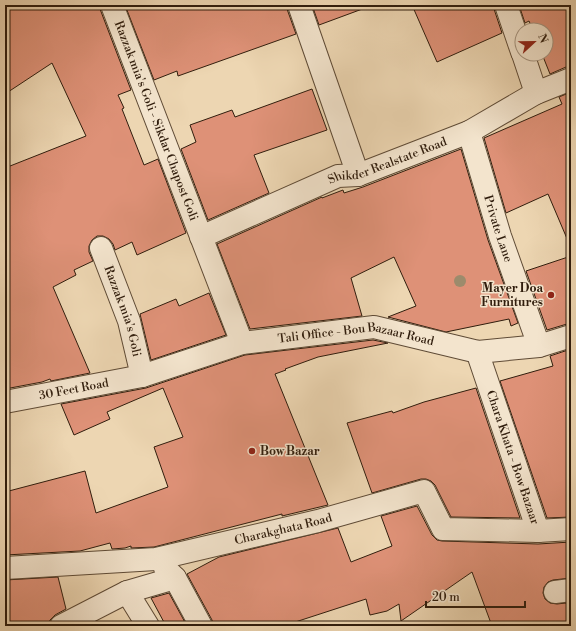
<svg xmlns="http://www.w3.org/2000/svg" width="576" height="631" viewBox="0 0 576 631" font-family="'Libre Bodoni',serif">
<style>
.building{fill:#de9177;stroke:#301d0d}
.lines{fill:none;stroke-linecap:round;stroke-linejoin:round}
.minor-casing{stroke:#5f4b36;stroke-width:24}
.minor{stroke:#f3e4cd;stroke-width:22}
.tree{fill:#9c8b6c}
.poi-dot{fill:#8f2418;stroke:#f3e4cd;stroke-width:1.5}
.labels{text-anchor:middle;stroke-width:3;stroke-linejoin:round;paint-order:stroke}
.street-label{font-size:12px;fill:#301d0d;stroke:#f3e4cd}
.poi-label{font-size:12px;font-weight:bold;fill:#301d0d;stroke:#f3e4cd;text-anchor:end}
</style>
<rect width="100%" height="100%" fill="#edd6b2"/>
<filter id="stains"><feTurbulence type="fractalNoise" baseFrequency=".005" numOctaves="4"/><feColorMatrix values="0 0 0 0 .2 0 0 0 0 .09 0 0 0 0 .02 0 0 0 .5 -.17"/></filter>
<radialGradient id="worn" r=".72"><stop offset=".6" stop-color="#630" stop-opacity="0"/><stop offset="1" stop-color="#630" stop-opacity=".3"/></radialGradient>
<g class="building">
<polygon points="5,5 100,5 100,9 131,90 118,95 124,108 122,109 144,165 158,159 186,233 137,255 132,242 115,250 113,244 109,239 103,236 97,236 92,240 89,246 89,252 93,261 74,270 76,275 53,287 90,373 51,381 50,379 42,382 5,389 5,168 86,136 52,63 5,94"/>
<polygon points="125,5 287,5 287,9 296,34 178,76 177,71 154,80"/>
<polygon points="312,5 365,5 365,8 319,25"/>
<polygon points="412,5 494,5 494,9 502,33 437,62"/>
<polygon points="519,5 571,5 571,67 566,67 550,74 542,54 546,54 546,30 533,30 529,21 525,23"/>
<polygon points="312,89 327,130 254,155 269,193 208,220 181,149 196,142 190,125 232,110 235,117"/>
<polygon points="571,92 571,248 548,194 506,213 484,138 562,104 559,97"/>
<polygon points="461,149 488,240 518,323 511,326 509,319 446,332 388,317 416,306 394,257 351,278 362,316 250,329 217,244 322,197 322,198 343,190 344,193 363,187"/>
<polygon points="571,256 571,324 567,324 547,330 526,271"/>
<polygon points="209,293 226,335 151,360 140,314 176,299 179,306"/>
<polygon points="373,340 388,343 318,357 285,369 286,370 275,374 328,505 282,516 282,514 189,538 154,547 131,548 131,546 125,548 112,549 110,543 80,551 5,555 5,492 85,471 96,513 168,487 154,447 183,437 163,388 107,412 110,419 74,435 61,404 146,388 245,355"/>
<polygon points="571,349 571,517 547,518 500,381 553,366 550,356"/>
<polygon points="476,388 520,518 451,517 435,485 431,481 426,479 421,479 372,493 347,423 392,411 393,413 424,402"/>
<polygon points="417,506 432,535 437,540 442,541 538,544 571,542 571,578 553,580 548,582 544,587 543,593 545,599 550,603 557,604 566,603 571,614 571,626 492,626 472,572 401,621 399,604 387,611 370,615 366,599 283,626 213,626 212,620 187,574 219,557 338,528 351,562 392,546 381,516"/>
<polygon points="58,577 66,609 55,615 50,620 49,625 45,626 5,626 5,580"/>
<polygon points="169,593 187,626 166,626 151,598"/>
</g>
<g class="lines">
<defs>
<g id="minor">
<path id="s1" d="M112,5L242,343"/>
<polyline points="299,5 358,175"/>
<polyline points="506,5 522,52"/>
<polyline points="523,54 536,93"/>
<path id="s2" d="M469,132L500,236L539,346"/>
<path id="s3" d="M201,237L338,176L358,175L469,132L536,93L571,79"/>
<path id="s4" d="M101,248L129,321L142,376"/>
<path id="s5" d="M478,352L480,360L538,531"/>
<path id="s6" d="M5,402L142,376L242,343L374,327L478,352L539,346L571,336"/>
<path id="s7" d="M5,568L156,559L318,521L424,491L443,529L538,531L571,529"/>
<polyline points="165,568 175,578 201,626"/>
<polyline points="127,592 148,626"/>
<polyline points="555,592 571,590"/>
<polyline points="61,626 127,592 175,578"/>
</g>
</defs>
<use href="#minor" class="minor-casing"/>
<use href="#minor" class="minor"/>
</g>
<circle class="tree" cx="460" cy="281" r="6"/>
<g class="poi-dot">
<circle cx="551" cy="295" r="4"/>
<circle cx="252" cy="451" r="4"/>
</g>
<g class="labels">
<g class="street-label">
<text dy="4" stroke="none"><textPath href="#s1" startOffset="124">Razzak mia's Goli - Sikdar Chapost Goli</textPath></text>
<text dy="4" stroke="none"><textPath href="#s3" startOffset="202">Shikder Realstate Road</textPath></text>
<text dy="4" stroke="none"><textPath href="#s2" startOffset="101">Private Lane</textPath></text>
<text dy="4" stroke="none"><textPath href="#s4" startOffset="67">Razzak mia's Goli</textPath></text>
<text dy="4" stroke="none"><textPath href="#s6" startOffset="360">Tali Office - Bou Bazaar Road</textPath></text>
<text dy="4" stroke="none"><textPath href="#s6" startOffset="70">30 Feet Road</textPath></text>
<text dy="4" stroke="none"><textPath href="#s5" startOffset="111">Chara Khata - Bow Bazaar</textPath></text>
<text dy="4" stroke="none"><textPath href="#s7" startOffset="282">Charakghata Road</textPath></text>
</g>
<g class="poi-label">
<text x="543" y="292">Mayer Doa<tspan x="543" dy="14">Furnitures</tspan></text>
<text x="260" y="455" text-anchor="start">Bow Bazar</text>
</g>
</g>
<rect width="576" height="631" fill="none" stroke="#edd6b2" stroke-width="20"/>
<rect x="6" y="6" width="564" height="619" fill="none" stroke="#301d0d" stroke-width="2"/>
<rect x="10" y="10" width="556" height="611" fill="none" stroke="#301d0d"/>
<g transform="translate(534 42) rotate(68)"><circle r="19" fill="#f3e4cd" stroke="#a59480"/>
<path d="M0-3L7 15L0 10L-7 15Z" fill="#8f2418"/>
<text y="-6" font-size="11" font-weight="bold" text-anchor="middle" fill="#301d0d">N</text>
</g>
<path d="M426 601v6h99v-6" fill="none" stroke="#301d0d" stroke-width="2"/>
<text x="432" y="601" font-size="12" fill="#301d0d" stroke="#f3e4cd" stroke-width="3" paint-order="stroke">20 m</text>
<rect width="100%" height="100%" filter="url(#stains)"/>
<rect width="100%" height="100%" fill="url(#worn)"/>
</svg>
